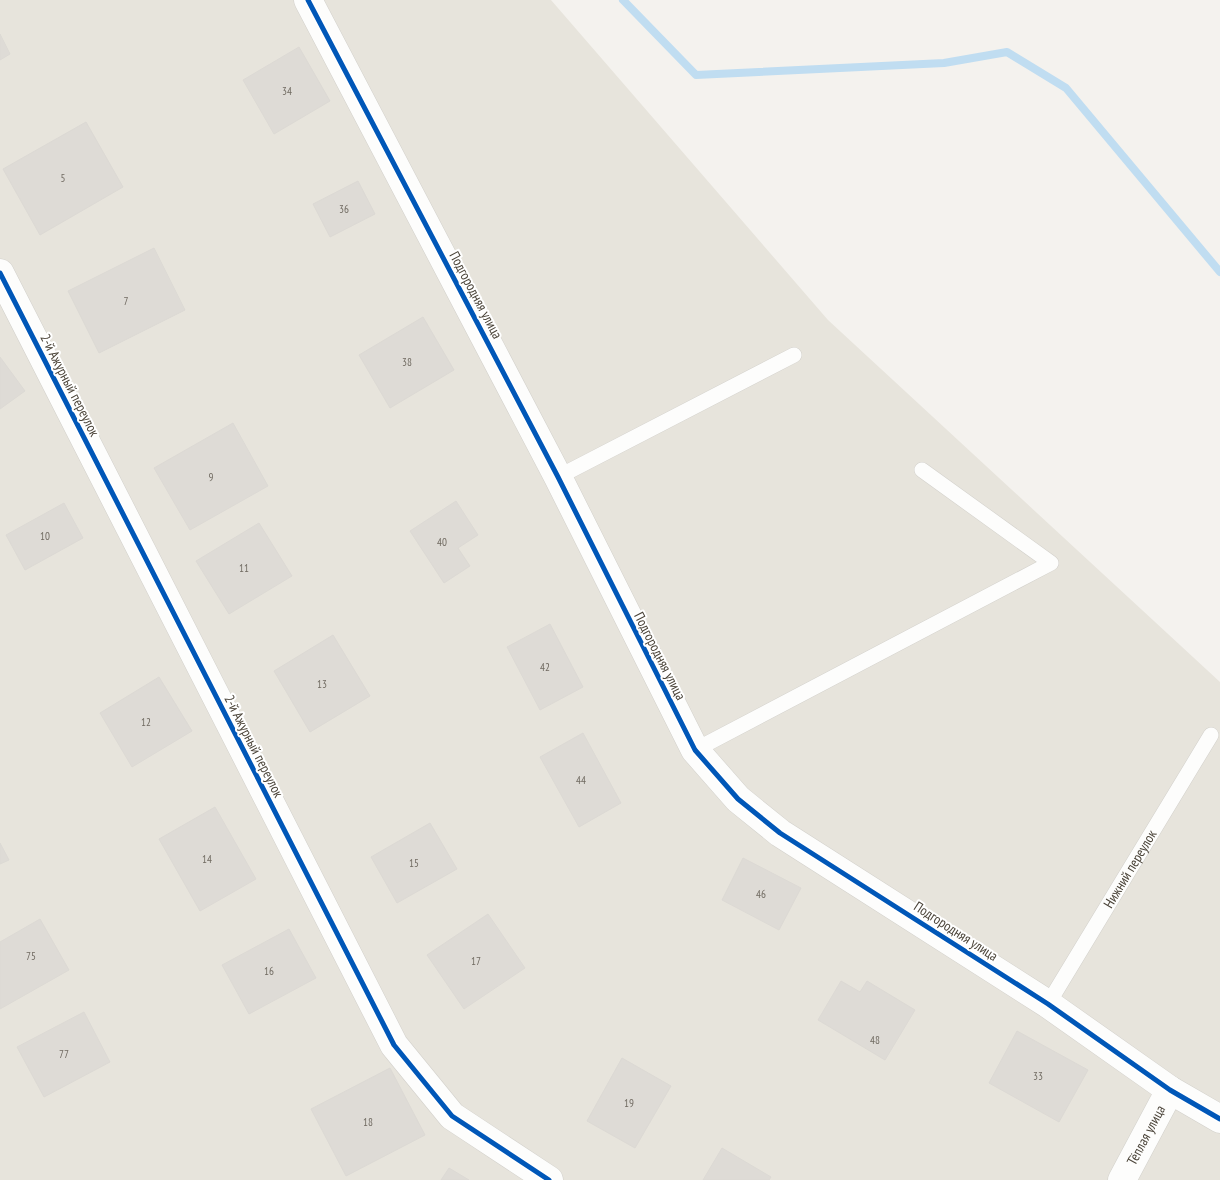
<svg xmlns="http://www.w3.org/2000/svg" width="1220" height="1180" viewBox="0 0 1220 1180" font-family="'PT Sans Narrow',sans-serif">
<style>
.residential{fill:#e7e4dc}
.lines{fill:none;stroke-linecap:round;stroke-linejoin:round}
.stream{stroke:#c0ddf1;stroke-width:8}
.building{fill:#dedbd6;stroke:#dcd9d4}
.lane-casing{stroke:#d2d0cb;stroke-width:16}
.street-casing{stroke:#d2d0cb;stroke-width:29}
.lane{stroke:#fdfdfc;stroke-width:15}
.street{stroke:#fdfdfc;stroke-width:28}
.cycleway-casing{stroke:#fff;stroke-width:8}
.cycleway{stroke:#0057b8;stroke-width:5}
.labels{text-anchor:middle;stroke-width:4;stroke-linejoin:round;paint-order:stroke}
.number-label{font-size:11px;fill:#706a61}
.street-label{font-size:14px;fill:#4b4439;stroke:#fff}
</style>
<rect width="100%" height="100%" fill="#f4f2ee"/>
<polygon class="residential" points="0,0 551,0 828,320 1220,682 1220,1180 0,1180"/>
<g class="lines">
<polyline class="stream" points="623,0 696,75 944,63 1007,52 1066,88 1220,272"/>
</g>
<g class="building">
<polygon points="0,34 10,54 0,60"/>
<polygon points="299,47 330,101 274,134 243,80"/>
<polygon points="86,122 123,187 40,235 3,169"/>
<polygon points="358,181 375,214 330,237 313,204"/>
<polygon points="154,248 185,310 99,353 68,291"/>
<polygon points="423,317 454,370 390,408 359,355"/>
<polygon points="0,357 25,391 0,409"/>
<polygon points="233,423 268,486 190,530 154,468"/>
<polygon points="456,501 478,535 458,548 470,566 444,583 410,531"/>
<polygon points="64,503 83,538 25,570 6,535"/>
<polygon points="259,523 292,576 229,614 196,561"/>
<polygon points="550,624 583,687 540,710 507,647"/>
<polygon points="333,635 370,696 310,732 274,671"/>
<polygon points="159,677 192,731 132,767 100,713"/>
<polygon points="583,733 621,803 579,827 540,757"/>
<polygon points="215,807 256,879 200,911 159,839"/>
<polygon points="430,823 457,869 397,903 371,857"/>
<polygon points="0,843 9,860 0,864"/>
<polygon points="743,858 801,888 779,930 722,900"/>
<polygon points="488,914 525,968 464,1009 427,955"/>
<polygon points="40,919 69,970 0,1009 0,942"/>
<polygon points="289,929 316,978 249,1014 222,965"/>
<polygon points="841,981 860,992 867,981 915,1010 885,1060 818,1020"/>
<polygon points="84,1012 110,1062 44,1097 17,1047"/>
<polygon points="1017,1031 1088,1070 1059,1122 989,1083"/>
<polygon points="622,1058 671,1086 635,1148 587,1121"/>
<polygon points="390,1068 425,1135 346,1176 311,1109"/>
<polygon points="722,1148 771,1177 769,1180 703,1180"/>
<polygon points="449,1168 469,1180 441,1180"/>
</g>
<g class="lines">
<defs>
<g id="lane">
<polyline points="558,477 794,355"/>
<polyline points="695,750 1051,563 922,470"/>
<path id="s1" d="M1048,1004L1211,735"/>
</g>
<g id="street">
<polyline points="308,0 558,477 695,750 738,799 780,833 1048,1004 1170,1090 1220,1119"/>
<polyline points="0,273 394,1045 452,1116 549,1180"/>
<path id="s2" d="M1122,1180L1170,1090"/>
</g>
</defs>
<use href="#lane" class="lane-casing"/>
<use href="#street" class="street-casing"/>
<use href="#lane" class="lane"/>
<use href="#street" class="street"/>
<defs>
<g id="cycleway">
<polyline points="308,0 558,477 695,750 738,799 780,833 1048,1004 1170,1090 1220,1119"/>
<polyline points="0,273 394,1045 452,1116 549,1180"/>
</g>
</defs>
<use href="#cycleway" class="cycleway-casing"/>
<use href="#cycleway" class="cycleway"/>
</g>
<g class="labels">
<g class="number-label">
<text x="287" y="95">34</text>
<text x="63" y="182">5</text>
<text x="344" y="213">36</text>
<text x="126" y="305">7</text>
<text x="407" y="366">38</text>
<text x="211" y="481">9</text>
<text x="45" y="540">10</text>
<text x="442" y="546">40</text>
<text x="244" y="572">11</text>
<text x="545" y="671">42</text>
<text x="322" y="688">13</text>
<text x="146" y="726">12</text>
<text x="581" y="784">44</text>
<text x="207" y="863">14</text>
<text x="414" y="867">15</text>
<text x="761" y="898">46</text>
<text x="31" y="960">75</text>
<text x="476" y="965">17</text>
<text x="269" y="975">16</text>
<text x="875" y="1044">48</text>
<text x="64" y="1058">77</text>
<text x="1038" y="1080">33</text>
<text x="629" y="1107">19</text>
<text x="368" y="1126">18</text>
</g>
<g class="street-label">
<text transform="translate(476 295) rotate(62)" y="5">Подгородняя улица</text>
<text transform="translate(70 385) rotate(63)" y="5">2-й Ажурный переулок</text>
<text transform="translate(660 656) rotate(63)" y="5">Подгородняя улица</text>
<text transform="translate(254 746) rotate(63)" y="5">2-й Ажурный переулок</text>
<text dy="5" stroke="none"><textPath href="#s1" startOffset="158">Нижний переулок</textPath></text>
<text transform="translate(956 931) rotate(33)" y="5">Подгородняя улица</text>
<text dy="5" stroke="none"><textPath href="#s2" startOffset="51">Тёплая улица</textPath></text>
</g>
</g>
</svg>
